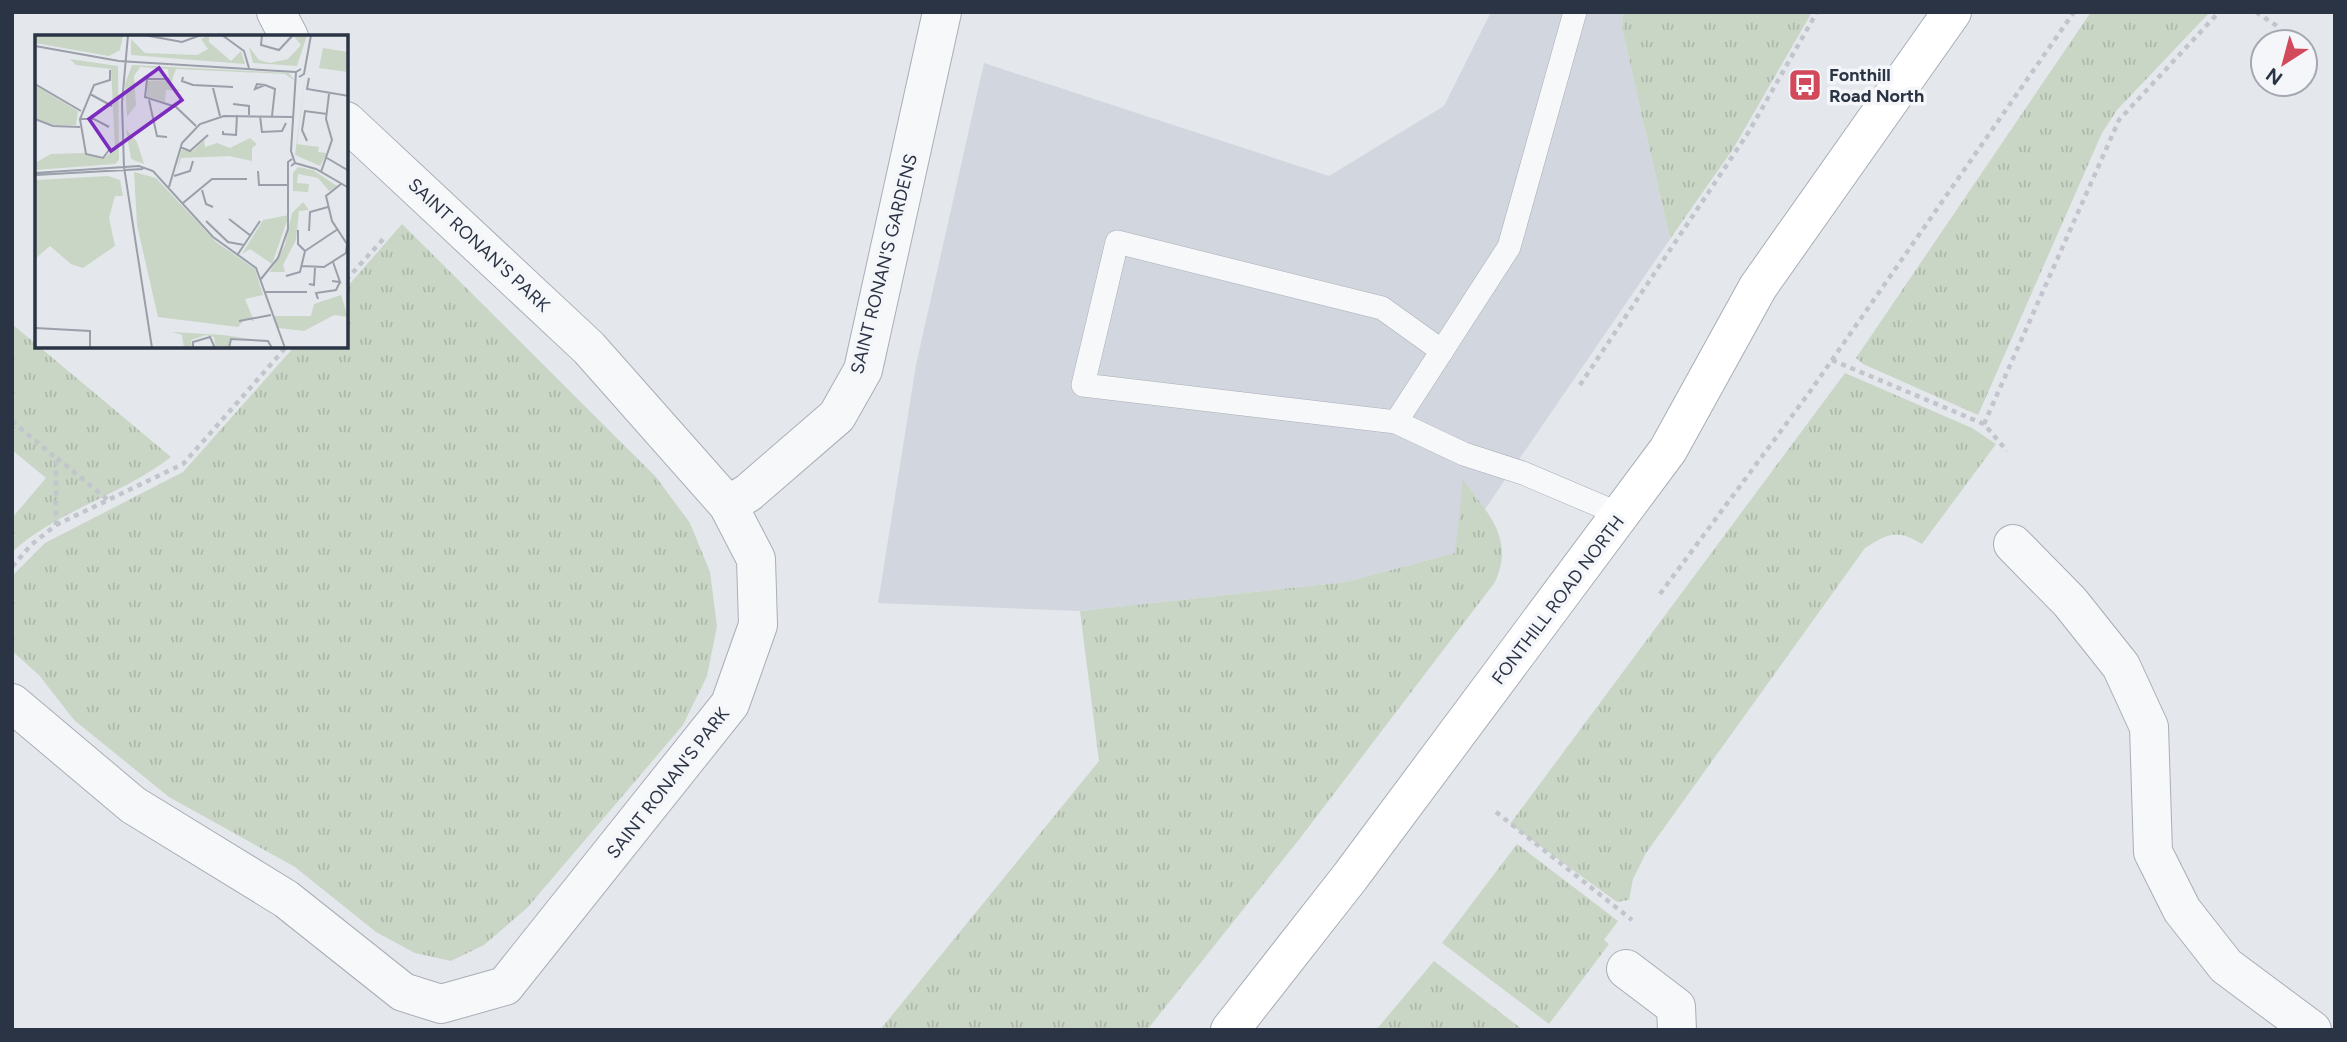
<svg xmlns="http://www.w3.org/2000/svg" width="2347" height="1042" viewBox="0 0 2347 1042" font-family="Figtree,sans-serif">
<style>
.built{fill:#d2d6de}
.grass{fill:url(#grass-tufts)}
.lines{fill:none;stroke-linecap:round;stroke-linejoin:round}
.service-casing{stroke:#a9aeb7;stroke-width:24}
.minor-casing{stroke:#a9aeb7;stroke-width:40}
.secondary-casing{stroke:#a9aeb7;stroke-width:40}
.path{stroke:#c2c5cb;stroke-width:4.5;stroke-dasharray:5 5;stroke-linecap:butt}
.service{stroke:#f7f8fa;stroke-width:23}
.minor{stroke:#f7f8fa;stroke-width:38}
.secondary{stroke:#fff;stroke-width:38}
.labels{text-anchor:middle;stroke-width:7;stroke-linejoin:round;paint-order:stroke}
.poi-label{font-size:18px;font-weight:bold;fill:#2b3445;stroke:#f4f6f9;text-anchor:start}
.street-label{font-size:18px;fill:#2b3445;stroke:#f4f6f9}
.inset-road{fill:none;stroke:#9a9fa9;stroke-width:2}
.view{fill:#7b2cbf;fill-opacity:0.15;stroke:#7b2cbf;stroke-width:3.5}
.inset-edge{fill:none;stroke:#2b3445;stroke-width:3.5}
</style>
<defs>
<pattern id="grass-tufts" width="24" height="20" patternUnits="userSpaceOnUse" patternTransform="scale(1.75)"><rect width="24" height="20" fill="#c9d6c5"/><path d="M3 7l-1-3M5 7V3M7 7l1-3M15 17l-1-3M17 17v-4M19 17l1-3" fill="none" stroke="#adb8ab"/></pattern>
</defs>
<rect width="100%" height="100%" fill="#e4e7ec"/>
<polygon class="built" points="1491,12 1623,12 1622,28 1670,239 1455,553 1346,582 1080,611 878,603 916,365 984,63 1329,176 1444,106"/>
<g class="grass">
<polygon points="1623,12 1812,12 1733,149 1670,239 1622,28"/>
<polygon points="2091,12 2210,12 2117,110 2102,133 1978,415 1863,364 1856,358"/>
<polygon points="402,224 656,477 690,523 710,572 717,626 707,676 683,725 527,908 484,945 451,961 415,953 376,932 295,867 169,797 74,720 39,675 12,651 12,576 45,543 183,472 294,347 346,346 347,287"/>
<path d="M12,324L171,457C122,495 58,510 12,552V518L46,478L12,450Z"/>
<path d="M1845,373L1972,428L1996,444L1922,544C1897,529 1889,533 1865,548L1646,853L1633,879L1629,900L1617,902L1510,824Z"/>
<path d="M1463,480C1488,514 1515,538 1495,582L1301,837L1147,1030H880L1099,761L1080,611L1346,582L1455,553Z"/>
<polygon points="1517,844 1618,921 1604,940 1609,944 1549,1024 1442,943"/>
<polygon points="1434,961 1523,1030 1376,1030"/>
</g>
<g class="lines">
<defs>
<g id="service">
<polyline points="1442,351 1382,308 1117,242 1083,385 1396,422 1464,454 1523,473 1622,515"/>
<polyline points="1396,422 1509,247 1575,12"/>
</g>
<g id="minor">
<polyline points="276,12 289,37"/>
<polyline points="728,505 748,493 837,416 863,370 942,12"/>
<polyline points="2013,544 2070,602 2121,666 2149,727 2153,852 2182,910 2226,966 2312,1030"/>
<polyline points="12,703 133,805 286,899 403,992 441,1004 505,986 730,704 758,625 756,559 728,505 589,348 346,121"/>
<polyline points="1626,969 1676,1007 1677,1030"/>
</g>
<polyline id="secondary" points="1230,1030 1350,877 1668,450 1758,287 1952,12"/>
</defs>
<use href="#service" class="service-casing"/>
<use href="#minor" class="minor-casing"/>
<use href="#secondary" class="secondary-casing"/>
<g class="path">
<polyline points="2256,12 2277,26"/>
<polyline points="346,280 386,236"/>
<polyline points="1832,360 1984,424 2007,451"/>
<polyline points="1580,385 1748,133 1817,12"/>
<polyline points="12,421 56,458 56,525 31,545 12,567"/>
<polyline points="1984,424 2119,120 2219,12"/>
<polyline points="57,458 108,500"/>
<polyline points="56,525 183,464 287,346"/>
<polyline points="1660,594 1809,393 2074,12"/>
<polyline points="1496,812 1632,920"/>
</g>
<use href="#service" class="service"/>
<use href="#minor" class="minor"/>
<use href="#secondary" class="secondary"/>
</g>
<defs>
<symbol id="bus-square" viewBox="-11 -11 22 22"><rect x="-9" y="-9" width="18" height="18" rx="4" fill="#d1495b" stroke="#f4f6f9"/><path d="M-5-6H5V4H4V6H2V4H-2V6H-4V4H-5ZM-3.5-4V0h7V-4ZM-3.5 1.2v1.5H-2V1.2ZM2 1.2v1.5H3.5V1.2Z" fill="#fff"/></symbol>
</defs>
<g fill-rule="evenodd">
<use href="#bus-square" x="1786" y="66" width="38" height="38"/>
</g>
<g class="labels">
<g class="poi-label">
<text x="1829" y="81">Fonthill<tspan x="1829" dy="21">Road North</tspan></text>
</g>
<g class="street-label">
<text transform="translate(479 245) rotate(43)" y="6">SAINT RONAN'S PARK</text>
<text transform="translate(884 264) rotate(-76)" y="6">SAINT RONAN'S GARDENS</text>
<text transform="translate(1558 600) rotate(-53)" y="6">FONTHILL ROAD NORTH</text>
<text transform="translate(668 783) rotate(-52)" y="6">SAINT RONAN'S PARK</text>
</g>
</g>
<g transform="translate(35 35)">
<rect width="313" height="313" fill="#e4e7ec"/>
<path d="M174,0V7L196,26L206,16L210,29L96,20V4L110,18L162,20L173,14L166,4ZM258,0H272L262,31L218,28L214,12L224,25L235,28L253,24L266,10ZM35,24L83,31L84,125L80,129L0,135V128L16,119L49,118L68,124L80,113L76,34L41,30ZM97,30L254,38L260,46L250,39L141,34L135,51L146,56L131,55L130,67L112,61V46L134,45L133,34L105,32L99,41L101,70L92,82L90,49ZM270,42L262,109L284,112L283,117L292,118L285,131L260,120ZM0,50L43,76L41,90H18L0,83ZM91,94L102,107L109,129L96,124ZM215,103L222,109L217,113V126L194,121L146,123L142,136L146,115L158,116L169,105L170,112L182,108L195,113ZM263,132L278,135L302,151L294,156L283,143L263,139L262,148L274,149L273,157L258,156V138ZM99,137L121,143L181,207L220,234L228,260L210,264L219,286L210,284L203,292L123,282L102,190ZM73,141L85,145L88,161H80L74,183L80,211L48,233L36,229L15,211L0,224V145ZM268,167L274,175L264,176L261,205L248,230L250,237H235L250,210L257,178ZM254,180L237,229L215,214L207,219L228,185ZM306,260L313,282L299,280L269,296L243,293L239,281H276L279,269ZM137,297L188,300L216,304L196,303L193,313H181L179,302L171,300L156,305L157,313H149L147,300Z" fill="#c9d6c5"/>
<path d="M0,0H88L85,15L74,21L0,8Z" fill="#c9d6c5"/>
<path d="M288,13L313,17V37L284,33Z" fill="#c9d6c5"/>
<path class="inset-road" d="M93,0L87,68L89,132L117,313M109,0L147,7L166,0M187,0L209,16L214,33M227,0L226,10L244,15L258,0M0,11L84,26L261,37M148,42L147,46L158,50L198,52M264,42L269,39L276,0M274,43L272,54L314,61M134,44H112L110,62L141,72L161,91M0,49L46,76M230,50L220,54L222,49L230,50L240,54L237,81M178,53L185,81M55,59L77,71M114,65L122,101L132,102M198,69L214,71V80M225,81L227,97L247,96L251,88M0,84L18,91L45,92M45,84H59L74,92M188,96V99L201,100L202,80M272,106L267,95L270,76L292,79M145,112L155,116L173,100M74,115L68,123L51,119L45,84L59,50L75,45V35M292,123L314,136M260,128L281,134L314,153M256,131L260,128L256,116L261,37L266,34M223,136L224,150H254M286,137L297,105L291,84L294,59M0,138L104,131L118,136L178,202L221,233L250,313M0,140L108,134M139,141L155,136L158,126M134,152L147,108L165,89L189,81L258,82M167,155L171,169L178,172M148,168L177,144H212M194,184L216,201M171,186L193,207L209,210M263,195V209L270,216M274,196L275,177L293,172M203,219L225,186M267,231L289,232L311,218L312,209L297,186L291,161L306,149M251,241L265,237L270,216L303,194M226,244L243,223L253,194V127L257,124M297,246L305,247L298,227M274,249L279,250L280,233M229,257H272M283,264L281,258L301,255L305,247M204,286L236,280M0,293L55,296V313M158,313V307L175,302L180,313M194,313L196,304L233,306L237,313"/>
<path class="view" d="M124,33L147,65L76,116L54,84Z"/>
<rect width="313" height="313" class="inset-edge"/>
</g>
<rect width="2347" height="1042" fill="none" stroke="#2b3445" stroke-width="28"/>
<g transform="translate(2284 63) rotate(216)"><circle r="33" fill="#f4f6f9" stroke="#a4a8b1" stroke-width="2"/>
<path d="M0-5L12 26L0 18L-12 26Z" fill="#d1495b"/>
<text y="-10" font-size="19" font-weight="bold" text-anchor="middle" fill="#2b3445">N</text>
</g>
</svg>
